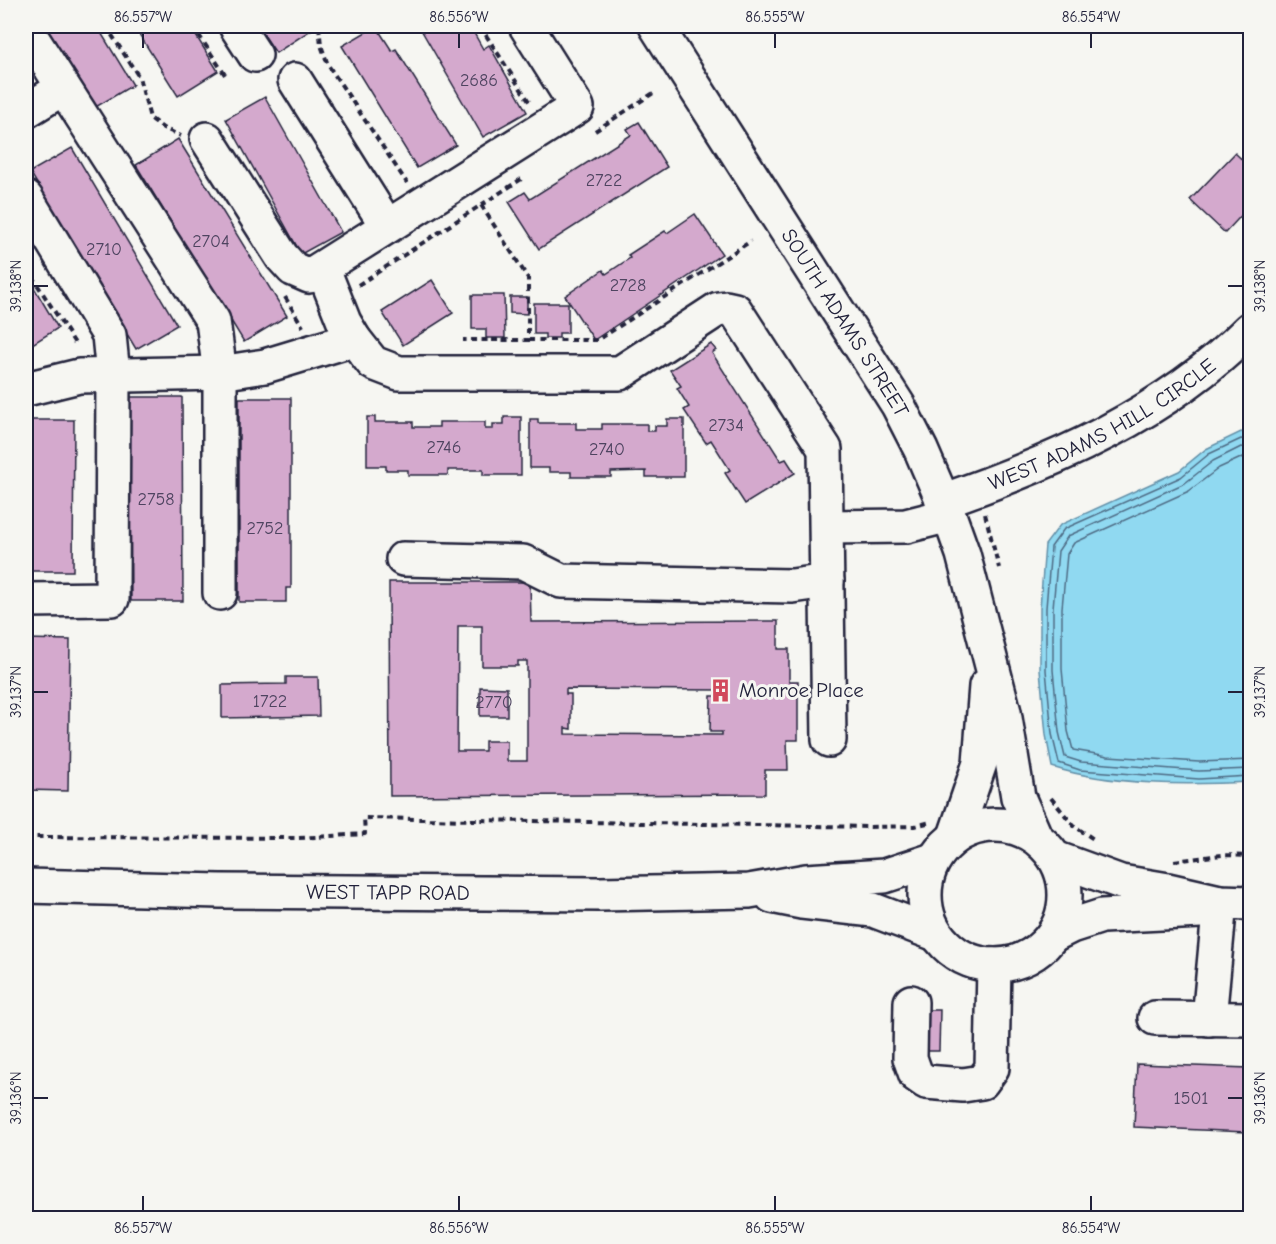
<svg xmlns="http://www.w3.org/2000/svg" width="1276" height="1244" viewBox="0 0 1276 1244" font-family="'Comic Neue',sans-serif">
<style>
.water{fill:#90d9f1;stroke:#6490a8;stroke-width:1.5}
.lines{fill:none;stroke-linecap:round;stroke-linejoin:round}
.shore{stroke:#4e6b84;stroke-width:1.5}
.building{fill:#d4a9cd;stroke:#22223b;stroke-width:1.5;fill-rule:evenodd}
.minor-casing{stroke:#22223b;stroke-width:38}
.major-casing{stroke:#22223b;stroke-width:38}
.path{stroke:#22223b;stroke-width:4;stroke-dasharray:6 4.5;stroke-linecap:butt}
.minor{stroke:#f6f6f2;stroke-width:33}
.major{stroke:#f6f6f2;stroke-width:33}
.ticks{fill:none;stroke:#22223b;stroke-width:2}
.labels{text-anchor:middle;stroke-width:6;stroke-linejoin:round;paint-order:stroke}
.number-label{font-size:18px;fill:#4e4460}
.street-label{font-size:21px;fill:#22223b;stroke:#f6f6f2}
.poi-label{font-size:21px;fill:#22223b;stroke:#f6f6f2;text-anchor:start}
.neatline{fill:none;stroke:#22223b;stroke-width:2}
.ticks-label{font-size:15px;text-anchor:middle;fill:#22223b}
</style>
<rect width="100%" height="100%" fill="#f6f6f2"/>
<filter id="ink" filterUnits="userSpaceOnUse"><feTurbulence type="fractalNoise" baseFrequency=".0167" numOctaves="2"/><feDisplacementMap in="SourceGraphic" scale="12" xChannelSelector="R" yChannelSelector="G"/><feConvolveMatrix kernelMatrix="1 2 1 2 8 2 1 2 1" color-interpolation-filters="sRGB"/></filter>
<g filter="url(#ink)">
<path class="water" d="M1241,432L1250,435V782C1189,785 1111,786 1052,767L1046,735L1040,670V608L1045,545L1060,525L1179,471L1206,449Z"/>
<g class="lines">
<g class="shore">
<polyline points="1250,440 1241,439 1209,454 1181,477 1064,529 1051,547 1046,608 1046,670 1052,734 1059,763 1080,770 1199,779 1250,776"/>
<polyline points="1250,448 1241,447 1213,461 1185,483 1068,536 1058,551 1053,608 1053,670 1059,732 1065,757 1081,762 1199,771 1250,769"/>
<polyline points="1250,457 1243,457 1219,468 1189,491 1074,543 1067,554 1062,608 1062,669 1068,731 1073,750 1108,756 1199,762 1250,760"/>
</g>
</g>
<g class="building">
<polygon points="45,26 97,26 133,85 94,108"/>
<polygon points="134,26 190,26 218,71 178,96"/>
<polygon points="258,26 317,26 276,53"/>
<polygon points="376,26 392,51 396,49 456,145 417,168 342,46"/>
<polygon points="419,26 470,26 483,49 489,45 527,112 483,137"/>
<polygon points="265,97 341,232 301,254 226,119"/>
<polygon points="639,122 667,167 539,249 509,202 525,192 530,199 631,135 627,129"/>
<polygon points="178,139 287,316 244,342 136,165"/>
<polygon points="72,148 177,325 136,349 30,172"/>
<polygon points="1235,153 1250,167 1250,206 1225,233 1190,200"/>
<polygon points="695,214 722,254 594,340 565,296 603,270 606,274 630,258 628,255 665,231 667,233"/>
<polygon points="26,274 58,328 26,348"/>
<polygon points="432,280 453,313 403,345 382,312"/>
<polygon points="472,295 504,295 505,338 486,338 486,329 472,329"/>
<polygon points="510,297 527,297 527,314 510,313"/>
<polygon points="534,303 568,303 568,333 559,333 559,338 545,338 545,334 534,334"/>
<polygon points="711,344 716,350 712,353 781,461 786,459 795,473 745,504 725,473 730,470 711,440 706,443 684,410 689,407 677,388 681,386 670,370"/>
<polygon points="129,397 182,397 183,601 131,601"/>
<polygon points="239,398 291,398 291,588 286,588 286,602 239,602"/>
<polygon points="367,417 375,417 375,422 413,422 413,427 439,427 439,422 485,422 485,429 493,429 493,424 504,424 504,417 521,417 521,475 483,475 483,470 448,470 448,475 408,475 408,470 386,470 386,466 367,466"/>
<polygon points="530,419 538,419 538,423 576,423 576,429 602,429 602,424 647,424 647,431 655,431 655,426 667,426 667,419 684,419 684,477 646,477 646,471 611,472 611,477 571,477 571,472 549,472 549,468 530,468"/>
<polygon points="26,420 74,420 73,571 26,571"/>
<path d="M389,582H530L531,622L778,621V649H789V681H798V740H787L788,770H765V794L390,796ZM458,626H482V666H518V661H527V761H507V741H485V751H457ZM566,689L723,690V696H711L710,732H722V735L565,734V728L571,729V694H566Z"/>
<polygon points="26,639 70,640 68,791 26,790"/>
<polygon points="286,677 318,677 319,716 222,718 222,685 286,684"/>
<polygon points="480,687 507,688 507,716 480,716"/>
<polygon points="924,1010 940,1010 939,1051 924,1051"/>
<polygon points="1137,1064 1249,1068 1246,1132 1134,1127"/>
</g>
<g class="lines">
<defs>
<g id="minor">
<polyline points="236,26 255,55"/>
<path id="s1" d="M656,26L898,405L921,450L949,515L963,554L1004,712L1018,797L1035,836"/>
<polyline points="26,29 213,321 220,373 220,593"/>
<polyline points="295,80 387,226"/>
<polyline points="26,111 63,88"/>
<polyline points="207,139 282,257 293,269 309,276 577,107 526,26"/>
<polyline points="26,198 109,335 113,375 112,599 26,600"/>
<polyline points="323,269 344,322 354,339 373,363 399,373 620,373 718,309 726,308 735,310 825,449 829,740"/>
<polyline points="26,389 79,376 220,373 265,366 354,339"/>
<path id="s2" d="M942,501C1055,462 1165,414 1250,329"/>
<polyline points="827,527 906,526 949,515"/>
<polyline points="403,559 523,562 561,581 792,586 827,581"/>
<polyline points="955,836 980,763 986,686"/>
<polyline points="911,1002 910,1058 916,1075 926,1082 963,1085 982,1082 992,1068 994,965"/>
<polyline points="1155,1018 1250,1019"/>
<polyline points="1209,1019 1220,902"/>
</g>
<g id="major">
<circle cx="995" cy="895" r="70"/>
<polyline points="1055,858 1121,882 1168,890 1220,902 1250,903"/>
<path id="s3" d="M26,886L220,891L600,894L749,891L806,881L884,876L933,860"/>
<polyline points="772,896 802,902 873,910 936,934"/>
<polyline points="1053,935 1071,926 1102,916 1201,911 1210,906"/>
</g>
</defs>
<use href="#minor" class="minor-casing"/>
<use href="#major" class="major-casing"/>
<g class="path">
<polyline points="106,26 139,77 150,118 163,128 181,136"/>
<polyline points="193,26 227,78"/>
<polyline points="319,26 321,45 328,65 407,183"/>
<polyline points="480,26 530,103"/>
<polyline points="595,131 655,92"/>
<polyline points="481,205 523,178"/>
<polyline points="26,267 76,345"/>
<polyline points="358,285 481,205 528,278 528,340 463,340"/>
<polyline points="285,297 303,327"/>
<polyline points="528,340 598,340 751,241"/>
<polyline points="985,514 999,568"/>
<polyline points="1051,798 1074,826 1095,840"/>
<polyline points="26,837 299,838 365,834 364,818 870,827 915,826 931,822"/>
<polyline points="1174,861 1222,855 1250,856"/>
</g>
<use href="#minor" class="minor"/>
<use href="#major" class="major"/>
</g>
</g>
<path class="ticks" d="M143,33V48M459,33V48M775,33V48M1091,33V48M33,286H48M1228,286H1243M33,692H48M1228,692H1243M33,1098H48M1228,1098H1243M143,1196V1211M459,1196V1211M775,1196V1211M1091,1196V1211"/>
<defs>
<symbol id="building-bare" viewBox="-9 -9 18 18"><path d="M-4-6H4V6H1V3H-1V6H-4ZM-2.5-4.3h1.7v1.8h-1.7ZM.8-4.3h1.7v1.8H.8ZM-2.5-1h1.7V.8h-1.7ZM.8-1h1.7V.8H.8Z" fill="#d1495b" stroke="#f6f6f2" stroke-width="2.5" paint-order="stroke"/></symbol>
</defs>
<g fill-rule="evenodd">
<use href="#building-bare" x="704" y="674" width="33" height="33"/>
</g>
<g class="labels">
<g class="number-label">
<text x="479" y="86">2686</text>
<text x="604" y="186">2722</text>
<text x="211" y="247">2704</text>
<text x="104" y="255">2710</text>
<text x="628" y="291">2728</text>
<text x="726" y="431">2734</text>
<text x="444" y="453">2746</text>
<text x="607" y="455">2740</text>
<text x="156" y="505">2758</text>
<text x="265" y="534">2752</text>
<text x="270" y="707">1722</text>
<text x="494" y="708">2770</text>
<text x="1191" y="1104">1501</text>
</g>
<g class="street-label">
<text dy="7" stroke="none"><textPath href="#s1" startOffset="352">SOUTH ADAMS STREET</textPath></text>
<text dy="7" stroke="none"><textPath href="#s2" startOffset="178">WEST ADAMS HILL CIRCLE</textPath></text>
<text dy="7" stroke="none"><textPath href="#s3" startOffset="362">WEST TAPP ROAD</textPath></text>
</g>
<g class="poi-label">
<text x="739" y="697">Monroe Place</text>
</g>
</g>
<rect width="1276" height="1244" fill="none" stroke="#f6f6f2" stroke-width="66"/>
<rect x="33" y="33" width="1210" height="1178" class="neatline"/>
<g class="ticks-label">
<text x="143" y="22">86.557°W</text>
<text x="459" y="22">86.556°W</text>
<text x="775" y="22">86.555°W</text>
<text x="1091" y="22">86.554°W</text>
<text transform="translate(16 286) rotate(-90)" y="5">39.138°N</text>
<text transform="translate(1260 286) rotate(-90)" y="5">39.138°N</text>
<text transform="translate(16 692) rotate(-90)" y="5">39.137°N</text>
<text transform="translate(1260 692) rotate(-90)" y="5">39.137°N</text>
<text transform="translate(16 1098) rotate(-90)" y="5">39.136°N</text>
<text transform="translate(1260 1098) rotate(-90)" y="5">39.136°N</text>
<text x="143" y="1233">86.557°W</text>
<text x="459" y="1233">86.556°W</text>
<text x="775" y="1233">86.555°W</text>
<text x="1091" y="1233">86.554°W</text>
</g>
</svg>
